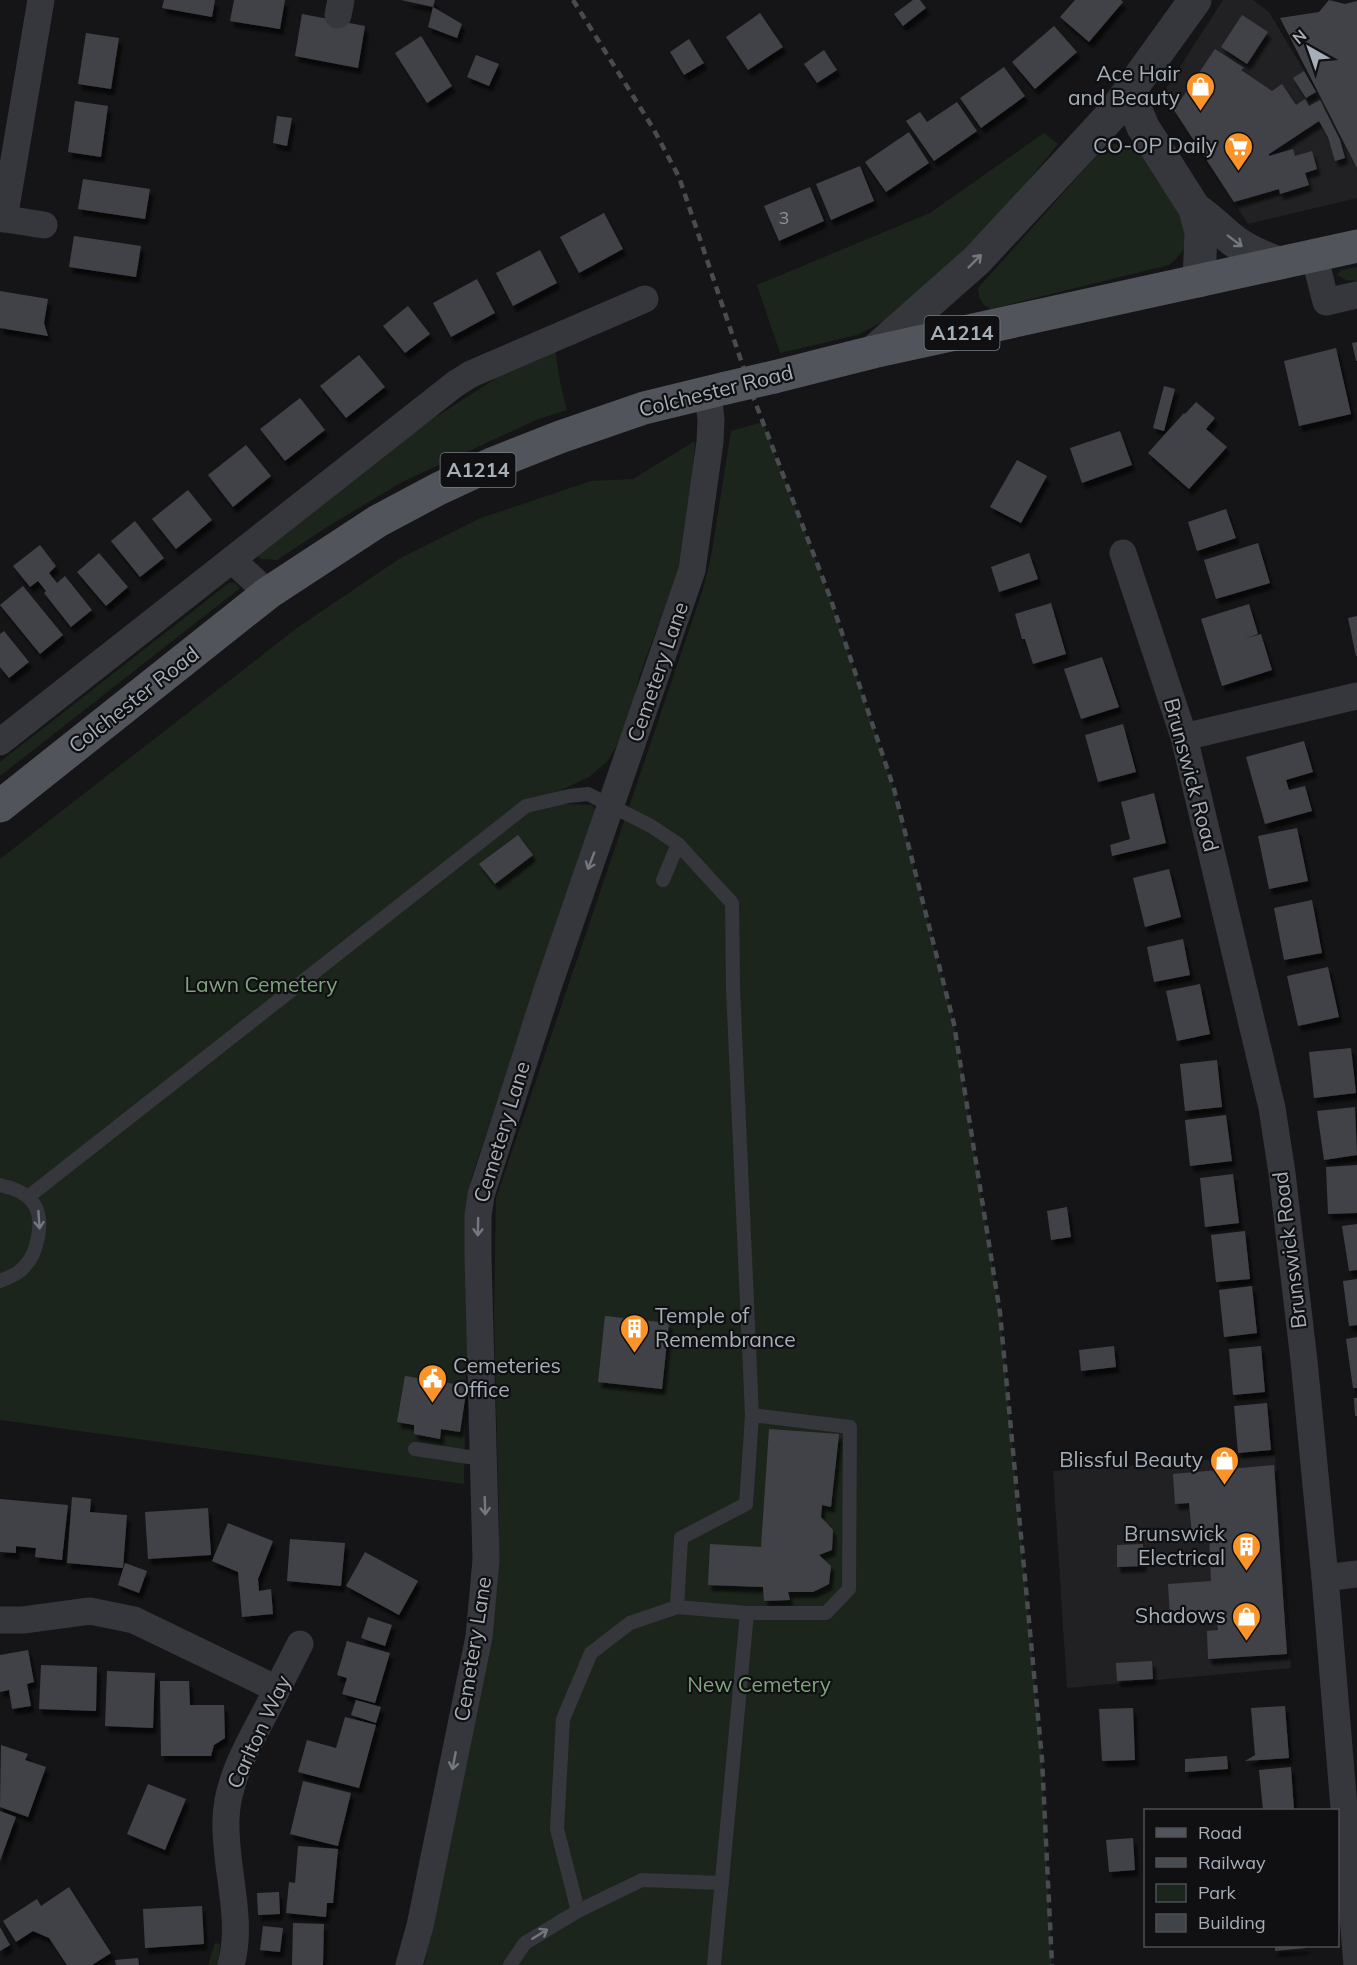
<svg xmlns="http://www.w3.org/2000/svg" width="1357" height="1965" viewBox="0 0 1357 1965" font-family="Mulish,sans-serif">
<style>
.built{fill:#212124}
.green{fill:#1c251c}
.building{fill:#404347;filter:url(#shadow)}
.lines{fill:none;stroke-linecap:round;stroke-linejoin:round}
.service{stroke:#35373c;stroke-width:14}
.minor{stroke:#35373c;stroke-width:27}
.tertiary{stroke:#35373c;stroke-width:33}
.primary{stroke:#51555b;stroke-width:33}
.rail{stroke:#484c51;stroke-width:4.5;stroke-dasharray:8 6;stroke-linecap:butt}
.primary-bridge{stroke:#51555b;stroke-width:33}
.oneway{stroke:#737880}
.labels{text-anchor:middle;stroke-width:4.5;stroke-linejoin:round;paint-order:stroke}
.number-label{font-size:18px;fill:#8c939b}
.shield{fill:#101012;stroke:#797f86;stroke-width:1.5}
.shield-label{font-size:20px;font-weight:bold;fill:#a6aeb7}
.poi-label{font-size:21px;fill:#a6aeb7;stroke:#101012;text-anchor:end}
.street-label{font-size:21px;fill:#a6aeb7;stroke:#101012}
.park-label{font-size:21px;fill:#7fa37c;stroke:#101012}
</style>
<defs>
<filter id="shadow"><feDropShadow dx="3.5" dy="6" stdDeviation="1.5" flood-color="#0009"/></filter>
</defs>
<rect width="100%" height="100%" fill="#151517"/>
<g class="built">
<polygon points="1223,0 1253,0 1269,12 1325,106 1357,166 1357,198 1248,224 1166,98 1165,90"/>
<polygon points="1275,1455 1291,1668 1067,1688 1053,1471"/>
</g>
<g class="green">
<polygon points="1044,133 1058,144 1011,202 934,283 892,317 857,335 780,353 757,285 930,213"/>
<path d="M1115,144C1127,147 1136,149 1145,158C1154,166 1189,223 1188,234C1188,247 1179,257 1169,265L991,309C981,304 979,299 978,288L1101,151L1106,146Z"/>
<polygon points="1357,267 1357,281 1346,280 1337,275 1341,270"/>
<polygon points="555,350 560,382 567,410 536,420 402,482 327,527 277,560 261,559 255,553 408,435 501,375"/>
<polygon points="763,422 830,597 894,789 954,1024 1000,1313 1042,1759 1052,1965 424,1965 439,1895 498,1573 499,1520 494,1316 496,1198 703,589 711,557 731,431"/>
<polygon points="695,441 691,496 678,572 639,677 628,726 607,762 589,777 561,790 566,804 592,805 596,811 563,903 472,1176 469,1201 470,1367 466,1374 464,1484 0,1420 0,859 297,628 399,559 481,518 591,481 633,479"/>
<polygon points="229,583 235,583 240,588 0,776 0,762"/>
<polygon points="215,1943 220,1944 218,1965 208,1965"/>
</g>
<g class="building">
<polygon points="164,0 215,0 212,17 162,8"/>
<polygon points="234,0 285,0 280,29 230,21"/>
<polygon points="401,0 435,0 433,7"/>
<polygon points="913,0 920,0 926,8 903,26 894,14"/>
<polygon points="1075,0 1121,0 1123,2 1089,42 1060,17"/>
<polygon points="1329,0 1345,4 1357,1 1357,168 1280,18 1319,12"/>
<polygon points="433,7 462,24 457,38 428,27"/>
<polygon points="760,13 783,47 748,70 726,37"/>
<polygon points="302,14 365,26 358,68 295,56"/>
<polygon points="1242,15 1268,32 1247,64 1221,47"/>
<polygon points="1054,26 1077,52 1035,89 1012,62"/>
<polygon points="86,33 119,38 111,89 78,84"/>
<polygon points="421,36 452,86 427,103 395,53"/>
<polygon points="689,39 704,63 684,75 670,52"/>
<polygon points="1215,49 1244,68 1241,70 1272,91 1282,84 1296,105 1305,99 1309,106 1320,100 1340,140 1345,158 1335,161 1328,137 1319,121 1269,154 1269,156 1293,149 1295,156 1312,151 1317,169 1305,173 1309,185 1280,194 1279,189 1234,202 1174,110"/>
<polygon points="824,50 837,70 817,83 804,64"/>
<polygon points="476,55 499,64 489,86 467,77"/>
<polygon points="1004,67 1025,96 981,128 960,98"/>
<polygon points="1304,71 1316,92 1306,98 1293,78"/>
<polygon points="75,101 108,106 101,157 68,152"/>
<polygon points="957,102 977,131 934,161 906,121 920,112 927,122"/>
<polygon points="277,116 292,118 287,146 273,143"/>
<polygon points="909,132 929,163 886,192 865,162"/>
<polygon points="860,166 874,201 831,220 816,184"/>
<polygon points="83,179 150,189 145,219 78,209"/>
<polygon points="810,187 824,221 779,241 764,206"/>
<polygon points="604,213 623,249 579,273 560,237"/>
<polygon points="74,236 141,246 136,277 69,267"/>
<polygon points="540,250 557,283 513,306 496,273"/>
<polygon points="477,279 495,313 451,337 433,303"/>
<polygon points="0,291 48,299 44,323 48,336 0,328"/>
<polygon points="408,306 430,334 405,353 383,326"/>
<polygon points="1357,342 1357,361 1356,361 1352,343"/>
<polygon points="1336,348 1351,414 1299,426 1284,361"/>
<polygon points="359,355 385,387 346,418 320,386"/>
<polygon points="1164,386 1175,389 1164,431 1153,428"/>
<polygon points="300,398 325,430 285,461 260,429"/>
<polygon points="1196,402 1215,418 1206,429 1227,447 1189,489 1148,453 1184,413 1185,414"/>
<polygon points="1120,431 1132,465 1082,483 1070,448"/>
<polygon points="246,445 271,476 233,507 208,475"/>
<polygon points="1017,460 1047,476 1021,523 990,507"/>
<polygon points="188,490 212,520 176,549 152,519"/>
<polygon points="1226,509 1236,538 1197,551 1188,522"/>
<polygon points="135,521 164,558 140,577 111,541"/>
<polygon points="1258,543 1270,583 1216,599 1204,560"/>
<polygon points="40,545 56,566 49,573 57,583 65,576 92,610 71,627 44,593 46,591 38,581 30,587 13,566"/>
<polygon points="99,553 128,587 106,606 77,572"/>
<polygon points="1029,553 1038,579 999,592 991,567"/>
<polygon points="23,586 63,635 40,654 0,605"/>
<polygon points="1051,603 1066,654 1033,664 1025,639 1022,639 1015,614"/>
<polygon points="1249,604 1258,634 1244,639 1261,634 1272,670 1222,686 1201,619"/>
<polygon points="1357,616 1357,656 1356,656 1348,618"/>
<polygon points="4,631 29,662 9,678 0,667 0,634"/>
<polygon points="1102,657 1119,707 1081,719 1064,669"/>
<polygon points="1123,724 1136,772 1098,782 1085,735"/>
<polygon points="1304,741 1313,772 1286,780 1289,790 1305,786 1312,811 1265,824 1246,757"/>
<polygon points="1154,793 1166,843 1112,856 1110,845 1130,839 1121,802"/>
<polygon points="1297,828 1308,881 1269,889 1258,836"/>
<polygon points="518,835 533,855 495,884 479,864"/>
<polygon points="1169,869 1181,917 1145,927 1133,878"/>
<polygon points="1312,900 1322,953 1284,960 1274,908"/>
<polygon points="1183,939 1190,975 1154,982 1147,947"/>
<polygon points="1328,967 1339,1017 1298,1026 1287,976"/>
<polygon points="1200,984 1210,1034 1177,1041 1166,991"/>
<polygon points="1351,1048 1356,1093 1314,1098 1309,1052"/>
<polygon points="1217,1060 1222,1107 1185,1111 1180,1064"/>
<polygon points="1355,1107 1357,1155 1324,1160 1317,1111"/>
<polygon points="1226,1115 1232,1161 1190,1166 1185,1120"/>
<polygon points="1357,1165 1357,1213 1328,1214 1326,1167"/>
<polygon points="1233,1174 1239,1223 1205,1227 1200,1178"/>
<polygon points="1067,1207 1071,1237 1051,1240 1047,1211"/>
<polygon points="1357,1224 1357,1270 1349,1271 1342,1226"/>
<polygon points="1245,1231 1250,1279 1216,1282 1211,1235"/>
<polygon points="1357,1279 1357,1325 1349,1326 1343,1281"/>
<polygon points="1252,1286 1257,1333 1224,1337 1219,1290"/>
<polygon points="605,1316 669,1323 662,1389 598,1382"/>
<polygon points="1357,1337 1357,1388 1353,1388 1346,1339"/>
<polygon points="1114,1346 1116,1367 1081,1371 1079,1350"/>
<polygon points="1261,1346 1265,1392 1233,1395 1229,1349"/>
<polygon points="405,1376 467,1386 460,1432 441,1429 440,1439 414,1434 414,1425 397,1422"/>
<polygon points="1354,1398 1357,1398 1357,1416 1355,1416"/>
<polygon points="1267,1403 1271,1450 1238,1453 1234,1406"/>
<polygon points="769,1429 839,1434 831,1507 822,1505 821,1517 833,1530 832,1550 819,1555 831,1566 829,1584 813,1592 788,1592 790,1600 764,1601 763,1587 708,1585 710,1544 761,1547"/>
<polygon points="1274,1465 1287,1654 1208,1659 1207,1631 1218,1630 1216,1614 1170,1617 1168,1584 1211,1581 1209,1533 1192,1535 1189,1503 1175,1504 1173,1474"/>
<polygon points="72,1497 91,1499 90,1512 127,1515 123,1568 67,1563"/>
<polygon points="0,1499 68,1505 62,1560 35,1557 36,1548 16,1546 16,1553 0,1552"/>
<polygon points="208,1508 211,1555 148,1559 145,1512"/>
<polygon points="228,1523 273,1541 258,1579 259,1591 271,1589 273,1614 242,1617 238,1572 212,1561"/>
<polygon points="290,1539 345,1543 341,1586 287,1581"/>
<polygon points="1143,1544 1143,1566 1117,1567 1117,1545"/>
<polygon points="365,1552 418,1581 399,1615 346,1586"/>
<polygon points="125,1563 147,1571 139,1593 118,1585"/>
<polygon points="368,1617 392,1625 385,1646 361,1638"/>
<polygon points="347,1641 390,1653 375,1703 342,1694 347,1678 337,1675"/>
<polygon points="28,1650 34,1682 27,1684 31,1706 12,1709 9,1690 0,1692 0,1655"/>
<polygon points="1152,1661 1153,1679 1117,1681 1116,1663"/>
<polygon points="41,1665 97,1667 96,1711 39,1709"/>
<polygon points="107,1671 155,1673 153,1728 105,1726"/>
<polygon points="160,1681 189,1681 190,1705 224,1705 225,1738 214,1745 211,1756 161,1756"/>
<polygon points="356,1700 381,1707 376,1723 351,1715"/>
<polygon points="1285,1706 1289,1758 1245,1761 1255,1755 1251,1708"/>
<polygon points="1133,1708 1135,1760 1102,1761 1099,1709"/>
<polygon points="345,1717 376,1725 359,1788 298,1772 307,1740 336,1748"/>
<polygon points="1,1745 28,1754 25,1760 46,1767 28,1817 0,1807"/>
<polygon points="1227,1756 1228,1769 1185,1772 1185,1759"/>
<polygon points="1291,1767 1294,1810 1263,1810 1259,1770"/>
<polygon points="303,1781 351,1793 338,1846 290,1834"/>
<polygon points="148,1784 186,1799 165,1850 127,1834"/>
<polygon points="0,1811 16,1817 0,1861"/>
<polygon points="1133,1838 1135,1870 1109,1872 1106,1840"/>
<polygon points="298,1846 338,1849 333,1903 327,1903 326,1917 286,1913 289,1882 295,1883"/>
<polygon points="69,1887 111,1953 92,1965 67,1965 49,1938 33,1931 16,1942 3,1921 37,1899 41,1906"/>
<polygon points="279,1892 280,1914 258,1915 257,1893"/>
<polygon points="202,1906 204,1944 145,1948 143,1909"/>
<polygon points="293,1923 324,1924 323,1965 292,1965"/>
<polygon points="263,1926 283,1928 280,1952 260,1950"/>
<polygon points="0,1927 10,1945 0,1951"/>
<polygon points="1275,1946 1306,1946 1306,1948 1275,1951"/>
<polygon points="138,1958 139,1965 116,1965 115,1960"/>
</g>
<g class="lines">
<g class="service">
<polyline points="663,880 678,844"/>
<path d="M0,1185C30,1191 44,1206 38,1237C35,1251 32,1260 21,1270C16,1275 7,1278 0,1281"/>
<polyline points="28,1197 526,806 569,796 588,794 651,826 678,844 732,903 733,988 752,1415 746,1504 681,1538 677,1607"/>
<polyline points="415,1449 483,1459"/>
<polyline points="747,1613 826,1613 849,1589 850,1427 752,1415"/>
<polyline points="578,1911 557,1829 563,1719 591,1653 630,1623 677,1607 747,1613 714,1965"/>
<polyline points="510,1965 525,1943 578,1911 642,1880 722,1883"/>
</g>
<g class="minor">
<polyline points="338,15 341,0"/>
<polyline points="0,218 44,225"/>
<polyline points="4,219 41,0"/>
<polyline points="1314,255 1326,302 1357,295"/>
<polyline points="1123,553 1184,737 1272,1108 1282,1173 1304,1361 1325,1578 1357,1965"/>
<polyline points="232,560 268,593"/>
<polyline points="1184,737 1357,696"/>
<polyline points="0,742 455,384 471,374 645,299"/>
<polyline points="1325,1578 1357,1574"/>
<polyline points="0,1620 23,1620 90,1611 134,1620 277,1689"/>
<path d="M231,1965C244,1918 224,1867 226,1819C227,1780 249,1743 267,1709C278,1687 289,1666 300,1644"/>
<polyline points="409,1965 420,1926 479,1637 486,1560 478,1256 478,1216 481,1195 548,987 692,570 710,442 711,420 708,392"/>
</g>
<g class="tertiary">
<polyline points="1132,89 1135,108 1143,127 1195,209 1201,233 1199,281"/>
<path d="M1195,209C1208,217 1217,227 1229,237C1244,250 1261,257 1280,263"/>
<polyline points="873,352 976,261 1082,147 1115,111 1195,0"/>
</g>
<g class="primary">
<polyline points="774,377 873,352 1357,246"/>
<polyline points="0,806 268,593 378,521 438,489 494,463 560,437 644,408 726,388"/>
</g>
<polyline class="rail" points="573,0 653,128 679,177 754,399 830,597 894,789 954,1024 1000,1313 1042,1759 1052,1965"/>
<polyline class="primary-bridge" points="726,388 774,377"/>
</g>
<defs><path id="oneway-shaft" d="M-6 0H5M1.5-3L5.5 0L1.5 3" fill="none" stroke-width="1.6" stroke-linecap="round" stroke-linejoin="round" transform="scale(1.5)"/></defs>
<g class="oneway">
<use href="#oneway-shaft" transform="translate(1235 241) rotate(37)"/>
<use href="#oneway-shaft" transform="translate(975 261) rotate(-45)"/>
<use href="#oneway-shaft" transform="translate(591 861) rotate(111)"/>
<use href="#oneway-shaft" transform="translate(39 1220) rotate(86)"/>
<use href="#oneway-shaft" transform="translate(478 1227) rotate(91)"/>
<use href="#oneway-shaft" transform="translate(485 1506) rotate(88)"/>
<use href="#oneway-shaft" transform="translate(454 1761) rotate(101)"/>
<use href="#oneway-shaft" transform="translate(540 1934) rotate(-32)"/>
</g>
<defs>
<symbol id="shop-pin" viewBox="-11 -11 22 30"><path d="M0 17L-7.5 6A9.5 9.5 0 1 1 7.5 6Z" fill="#fb9428" stroke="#101012"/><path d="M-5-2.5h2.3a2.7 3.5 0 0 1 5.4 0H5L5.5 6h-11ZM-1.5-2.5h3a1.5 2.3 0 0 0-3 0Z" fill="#fff"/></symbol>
<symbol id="supermarket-pin" viewBox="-11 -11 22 30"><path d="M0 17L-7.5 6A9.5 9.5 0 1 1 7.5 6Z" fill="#fb9428" stroke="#101012"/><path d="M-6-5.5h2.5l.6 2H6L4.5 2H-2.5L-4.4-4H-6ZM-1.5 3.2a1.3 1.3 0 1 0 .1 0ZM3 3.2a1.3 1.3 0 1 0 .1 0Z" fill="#fff"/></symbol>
<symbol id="building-pin" viewBox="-11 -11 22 30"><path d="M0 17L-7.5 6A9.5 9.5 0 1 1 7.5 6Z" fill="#fb9428" stroke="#101012"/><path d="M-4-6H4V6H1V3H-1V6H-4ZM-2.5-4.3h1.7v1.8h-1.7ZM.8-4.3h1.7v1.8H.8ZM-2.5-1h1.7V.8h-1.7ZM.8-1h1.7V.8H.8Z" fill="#fff"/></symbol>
<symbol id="civic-pin" viewBox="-11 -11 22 30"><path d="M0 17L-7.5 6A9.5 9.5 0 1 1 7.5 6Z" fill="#fb9428" stroke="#101012"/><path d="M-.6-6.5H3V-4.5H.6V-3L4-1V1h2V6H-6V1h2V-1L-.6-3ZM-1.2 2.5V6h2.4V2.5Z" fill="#fff"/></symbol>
</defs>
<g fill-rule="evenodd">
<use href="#shop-pin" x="1184" y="70" width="33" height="45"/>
<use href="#supermarket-pin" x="1222" y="130" width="33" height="45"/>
<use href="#building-pin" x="618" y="1312" width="33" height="45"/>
<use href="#civic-pin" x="416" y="1362" width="33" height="45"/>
<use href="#shop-pin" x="1208" y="1444" width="33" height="45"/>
<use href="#building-pin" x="1230" y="1530" width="33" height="45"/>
<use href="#shop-pin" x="1230" y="1600" width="33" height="45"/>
</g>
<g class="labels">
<g class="number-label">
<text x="784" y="224">3</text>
</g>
<g class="shield">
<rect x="924.5" y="316" width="75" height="34" rx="4.5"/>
<rect x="440.5" y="453" width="75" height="34" rx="4.5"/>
</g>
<g class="shield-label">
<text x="962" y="340">A1214</text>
<text x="478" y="477">A1214</text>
</g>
<g class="poi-label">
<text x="1180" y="81">Ace Hair<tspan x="1180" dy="24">and Beauty</tspan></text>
<text x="1217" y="153">CO-OP Daily</text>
<text x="655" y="1323" text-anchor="start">Temple of<tspan x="655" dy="24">Remembrance</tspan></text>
<text x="453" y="1373" text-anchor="start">Cemeteries<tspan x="453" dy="24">Office</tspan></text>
<text x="1203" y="1467">Blissful Beauty</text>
<text x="1225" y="1541">Brunswick<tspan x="1225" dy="24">Electrical</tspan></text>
<text x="1226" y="1623">Shadows</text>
</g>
<g class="street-label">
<text transform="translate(716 391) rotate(-14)" y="7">Colchester Road</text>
<text transform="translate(658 672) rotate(-71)" y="7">Cemetery Lane</text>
<text transform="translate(134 700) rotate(-38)" y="7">Colchester Road</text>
<text transform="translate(1191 775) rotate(75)" y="7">Brunswick Road</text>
<text transform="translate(502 1132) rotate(-73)" y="7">Cemetery Lane</text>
<text transform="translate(1290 1250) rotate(-97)" y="7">Brunswick Road</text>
<text transform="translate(473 1649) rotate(-81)" y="7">Cemetery Lane</text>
<text transform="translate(259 1732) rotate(-65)" y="7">Carlton Way</text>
</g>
<g class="park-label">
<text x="261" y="992">Lawn Cemetery</text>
<text x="759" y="1692">New Cemetery</text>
</g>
</g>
<rect x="1144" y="1809" width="195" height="138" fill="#101012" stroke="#4c4f54" stroke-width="1.5"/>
<rect x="1156" y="1828" width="30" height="9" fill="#51555b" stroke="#4c4f54" stroke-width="1.5"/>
<text x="1198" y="1839" font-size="18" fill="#a6aeb7">Road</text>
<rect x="1156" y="1858" width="30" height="9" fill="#484c51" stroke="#4c4f54" stroke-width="1.5"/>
<text x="1198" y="1869" font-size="18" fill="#a6aeb7">Railway</text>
<rect x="1156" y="1884" width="30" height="18" fill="#1c251c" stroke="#4c4f54" stroke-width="1.5"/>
<text x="1198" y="1899" font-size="18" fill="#a6aeb7">Park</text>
<rect x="1156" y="1914" width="30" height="18" fill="#404347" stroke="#4c4f54" stroke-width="1.5"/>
<text x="1198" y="1929" font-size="18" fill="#a6aeb7">Building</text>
<g transform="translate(1309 48) rotate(320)" stroke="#101012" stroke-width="4.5" paint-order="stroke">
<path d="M0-4.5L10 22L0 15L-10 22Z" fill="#a6aeb7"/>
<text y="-9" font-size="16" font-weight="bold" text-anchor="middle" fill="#a6aeb7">N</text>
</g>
</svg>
